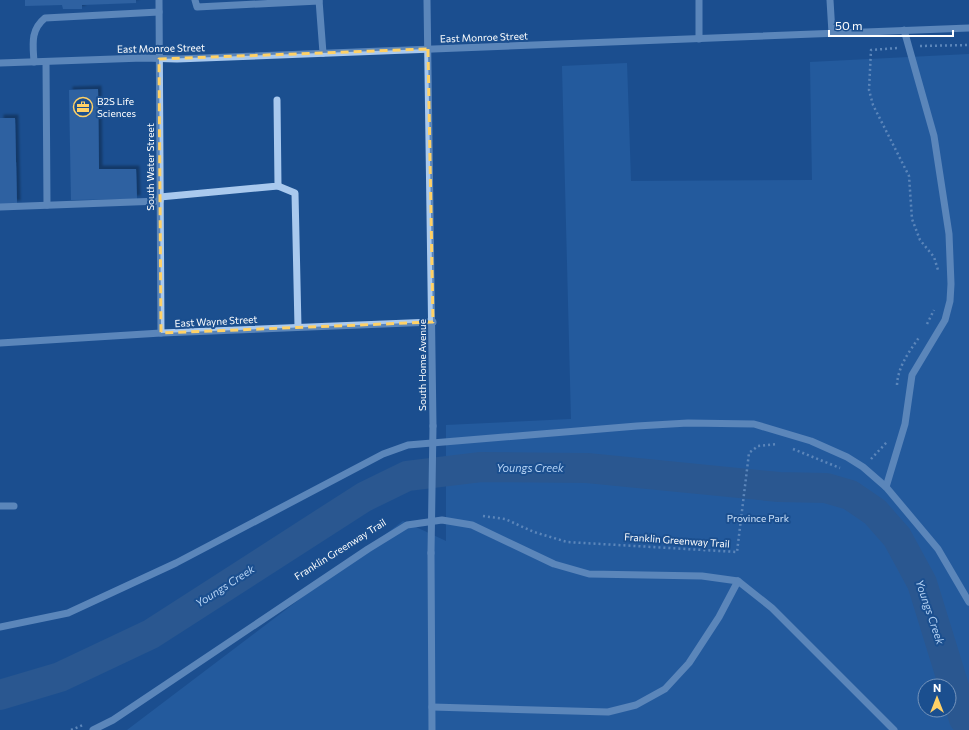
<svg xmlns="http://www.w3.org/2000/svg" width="969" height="730" viewBox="0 0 969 730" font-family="Commissioner,sans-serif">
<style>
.green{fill:#2e69ad;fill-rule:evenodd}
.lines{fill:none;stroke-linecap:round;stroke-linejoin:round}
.river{stroke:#3c6290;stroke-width:30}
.building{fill:#4478b7;filter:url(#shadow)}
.path{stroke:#a9c9ee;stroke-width:2.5;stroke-dasharray:2 3;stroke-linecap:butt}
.minor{stroke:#a9c9ee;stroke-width:7}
.minor-bridge{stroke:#a9c9ee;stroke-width:7}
.marked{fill:none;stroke:#ffd166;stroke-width:3;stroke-dasharray:8 5;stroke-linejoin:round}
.labels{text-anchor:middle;stroke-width:4;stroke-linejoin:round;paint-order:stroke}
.street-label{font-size:10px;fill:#fff;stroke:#1b4f8f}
.poi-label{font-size:10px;fill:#fff;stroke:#1b4f8f;text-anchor:start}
.park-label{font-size:10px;fill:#cfe3fa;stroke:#1b4f8f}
.water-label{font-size:11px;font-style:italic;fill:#b5d3f5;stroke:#1b4f8f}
</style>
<defs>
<filter id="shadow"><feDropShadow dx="3.5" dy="-3.5" stdDeviation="1" flood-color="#0009"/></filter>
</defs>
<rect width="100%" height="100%" fill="#1b4f8f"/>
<path class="green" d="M969,54V730H127L403,521L446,541V425L571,419L562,66L627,63L631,181L812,180L810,62ZM925,686H949V710H925Z"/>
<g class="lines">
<polyline class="river" points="0,695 60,677 151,634 364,497 407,476 481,467 587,468 779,487 826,488 850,495 875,512 897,537 922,583 964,719 969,723"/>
</g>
<g class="building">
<polygon points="25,0 136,0 136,3 82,5 82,9 63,9 62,5 25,6"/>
<polygon points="98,89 99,169 136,169 137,199 71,200 69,90"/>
<polygon points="0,118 15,118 17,204 0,204"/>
</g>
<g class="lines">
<g class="path">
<polyline points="920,46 969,45"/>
<polyline points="897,48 871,50 869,90 873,105 909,176 912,219 920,240 934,257 938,270"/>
<polyline points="927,324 934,310"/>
<path d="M897,385C898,366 909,352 920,336"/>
<polyline points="793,449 840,468"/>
<polyline points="871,459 887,442"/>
<polyline points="483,516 505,519 534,532 567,542 737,552 749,453 758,446 777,444"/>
<polyline points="71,730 83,725"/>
</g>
<g class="minor">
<polyline points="159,0 161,333"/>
<polyline points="195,0 197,7 319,1"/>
<polyline points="319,0 323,53"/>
<polyline points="427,0 433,426"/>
<polyline points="699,0 699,39"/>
<polyline points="830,0 832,33"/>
<path d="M34,62C33,45 30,30 45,18L159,12"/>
<polyline points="46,62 47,205"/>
<polyline points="0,63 143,58 177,59 969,28"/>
<polyline points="278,186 295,193 298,327"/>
<polyline points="160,197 278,186 277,100"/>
<polyline points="0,207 160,201"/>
<polyline points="0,343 161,333 433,322"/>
<polyline points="886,487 905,424 912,375 945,320 950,301 951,284 949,234 934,136 904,30"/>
<polyline points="0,506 14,506"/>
<polyline points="431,553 432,730"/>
<polyline points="0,627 68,613 176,563 383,454 408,445 637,426 688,423 754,424 811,441 847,457 863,467 886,487 938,549 969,602"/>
<polyline points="432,707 608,712 636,705 665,689 689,663 719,617 738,581"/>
<polyline points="93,730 113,720 368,549 407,525 442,520 472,525 554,564 589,574 702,576 738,581 772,608 894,730"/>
</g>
<polyline class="minor-bridge" points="431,553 433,426"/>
</g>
<path d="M0 0H969V730H0ZM428,49L433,322L161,333L159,59Z" fill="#1b4f8f" fill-opacity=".55" fill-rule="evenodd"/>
<path class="marked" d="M428,49L433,322L161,333L159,59Z"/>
<defs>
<symbol id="office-ring" viewBox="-11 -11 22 22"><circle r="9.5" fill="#1b4f8f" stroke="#ffd166" stroke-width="1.5"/><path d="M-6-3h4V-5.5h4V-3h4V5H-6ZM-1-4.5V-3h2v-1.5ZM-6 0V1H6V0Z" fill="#ffd166"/></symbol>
</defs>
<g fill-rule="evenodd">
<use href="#office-ring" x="72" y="96" width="22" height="22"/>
</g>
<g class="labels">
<g class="street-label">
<text transform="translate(484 37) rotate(-2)" y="4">East Monroe Street</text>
<text transform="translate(161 48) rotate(-1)" y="4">East Monroe Street</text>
<text transform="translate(150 167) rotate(-90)" y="4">South Water Street</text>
<text transform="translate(216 321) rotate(-3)" y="4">East Wayne Street</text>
<text transform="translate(422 365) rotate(-90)" y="4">South Home Avenue</text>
<text transform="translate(677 540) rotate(4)" y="4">Franklin Greenway Trail</text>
<text transform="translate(340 549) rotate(-32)" y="4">Franklin Greenway Trail</text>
</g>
<g class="poi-label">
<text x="97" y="105">B2S Life<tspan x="97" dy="12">Sciences</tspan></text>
</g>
<g class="park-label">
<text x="758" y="522">Province Park</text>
</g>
<g class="water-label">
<text x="530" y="472">Youngs Creek</text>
<text transform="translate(225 586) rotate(-33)" y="4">Youngs Creek</text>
<text transform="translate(930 612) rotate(71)" y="4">Youngs Creek</text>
</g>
</g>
<g transform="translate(937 698)"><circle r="19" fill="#1b4f8f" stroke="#7695bc"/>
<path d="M0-3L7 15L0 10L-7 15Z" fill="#ffd166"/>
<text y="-6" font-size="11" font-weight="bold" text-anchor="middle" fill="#ffffff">N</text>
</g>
<path d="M829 30v6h124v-6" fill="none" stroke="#ffffff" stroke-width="2"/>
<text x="835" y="30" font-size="12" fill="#ffffff" stroke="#1b4f8f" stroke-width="3" paint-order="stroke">50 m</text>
</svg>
